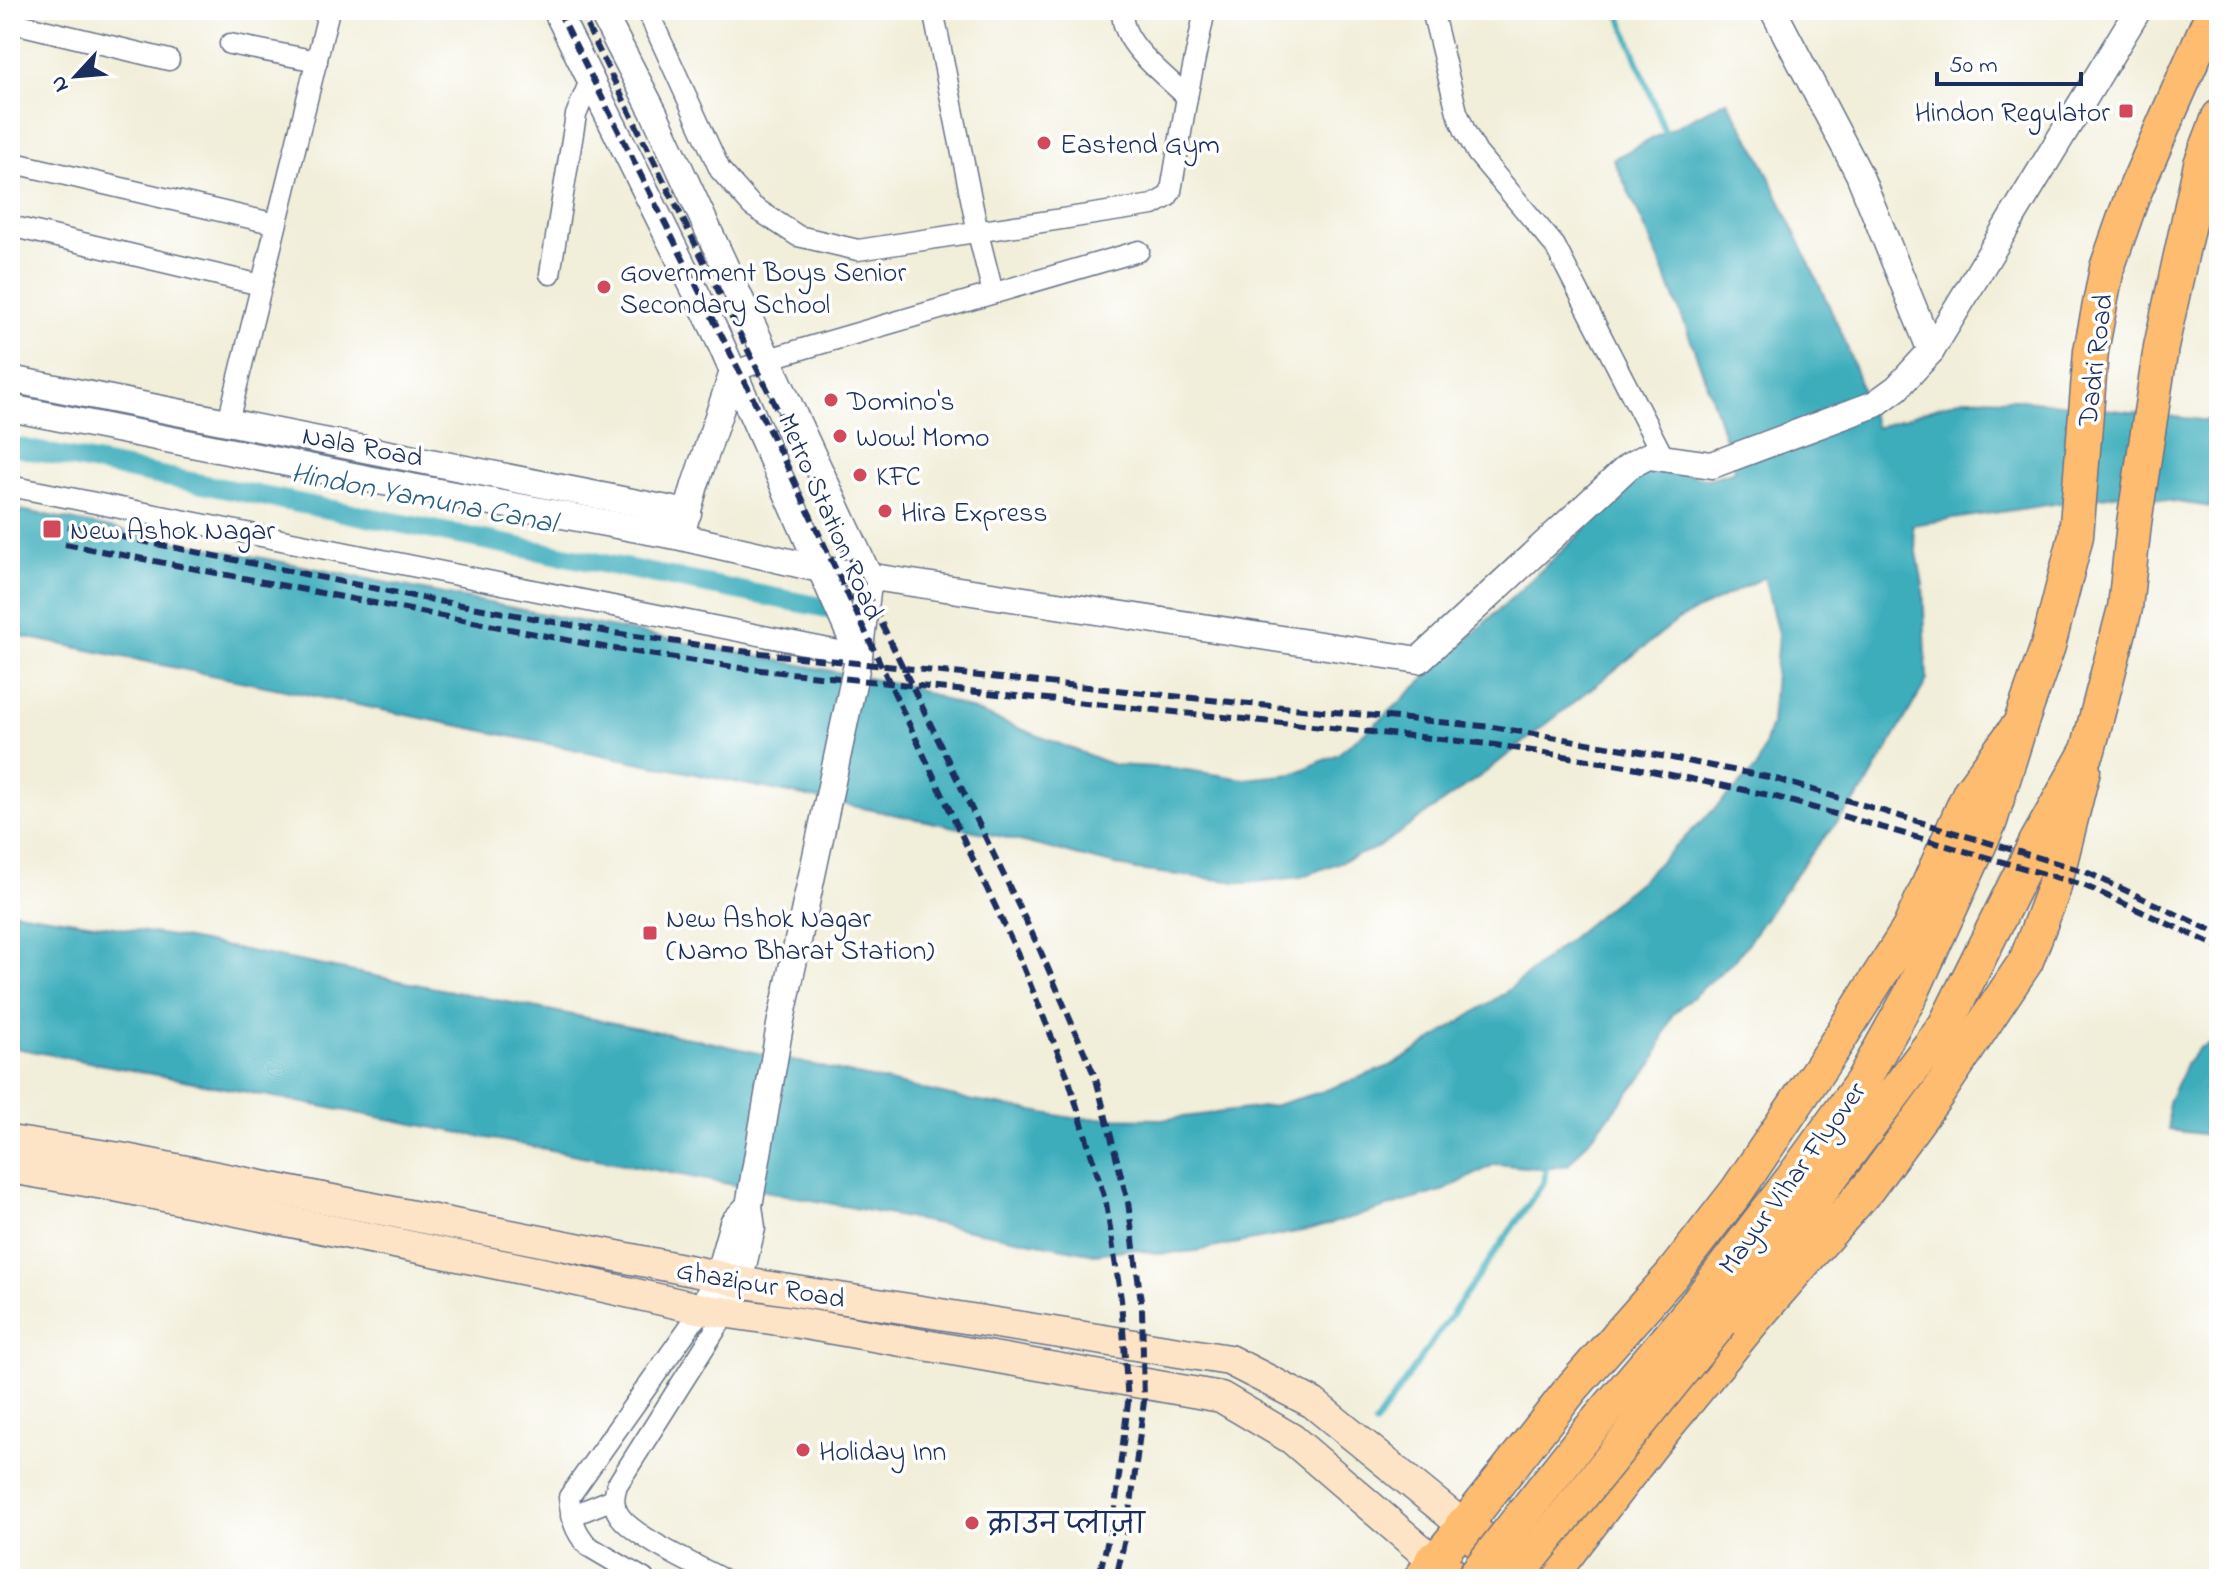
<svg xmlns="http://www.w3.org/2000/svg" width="2229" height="1589" viewBox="0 0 2229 1589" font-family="'Indie Flower','Playpen Sans Deva',sans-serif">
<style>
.water{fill:#3eadbc;stroke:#2c6e8d;stroke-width:2}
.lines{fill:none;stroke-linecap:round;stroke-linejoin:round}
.stream{stroke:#3eadbc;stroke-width:6}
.canal{stroke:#3eadbc;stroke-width:20}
.minor-casing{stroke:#667289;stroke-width:23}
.tertiary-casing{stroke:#667289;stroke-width:29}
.secondary-casing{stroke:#667289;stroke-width:33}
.primary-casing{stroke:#667289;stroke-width:37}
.trunk-casing{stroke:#667289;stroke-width:37}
.motorway-casing{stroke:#667289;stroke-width:41}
.minor{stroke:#fff;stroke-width:20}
.tertiary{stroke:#fff;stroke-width:26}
.secondary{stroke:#fee4c6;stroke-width:30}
.primary{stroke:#fdbc70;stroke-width:34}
.trunk{stroke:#fdbc70;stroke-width:34}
.motorway{stroke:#fdbc70;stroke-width:38}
.rail{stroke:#1b2f5e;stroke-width:6;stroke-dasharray:12 6;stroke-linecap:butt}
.trunk-bridge-casing{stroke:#667289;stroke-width:37;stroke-linecap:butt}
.trunk-bridge{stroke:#fdbc70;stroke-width:34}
.poi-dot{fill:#d1495b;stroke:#fff;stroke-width:3}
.labels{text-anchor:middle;stroke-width:7;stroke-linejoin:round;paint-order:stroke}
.poi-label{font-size:28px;fill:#1b2f5e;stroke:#fff;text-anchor:start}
.street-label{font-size:28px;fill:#1b2f5e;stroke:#fff}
.water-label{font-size:30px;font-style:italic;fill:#296184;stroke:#fff}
</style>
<rect width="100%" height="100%" fill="#fff"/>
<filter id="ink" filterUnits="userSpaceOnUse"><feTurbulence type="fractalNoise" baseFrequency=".0125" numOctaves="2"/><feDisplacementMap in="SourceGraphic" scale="16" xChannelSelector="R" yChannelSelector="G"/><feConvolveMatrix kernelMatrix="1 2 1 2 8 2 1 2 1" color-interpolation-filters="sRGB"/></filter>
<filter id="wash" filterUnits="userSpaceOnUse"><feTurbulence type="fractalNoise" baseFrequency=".006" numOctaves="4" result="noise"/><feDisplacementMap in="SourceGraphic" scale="32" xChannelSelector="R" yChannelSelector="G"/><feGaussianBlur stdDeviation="1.8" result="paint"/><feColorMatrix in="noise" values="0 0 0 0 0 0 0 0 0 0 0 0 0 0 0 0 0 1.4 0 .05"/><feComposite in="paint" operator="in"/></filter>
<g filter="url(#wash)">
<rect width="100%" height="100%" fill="#f1eed9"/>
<g class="water">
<path d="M1727,100L1759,155L1843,336L1876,428L1964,398L2016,399L2219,422V508L2122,494L1912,525L1923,585L1927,680L1864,790L1812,852L1737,958L1672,1015L1653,1064L1568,1165L1546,1169L1495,1164L1445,1190L1313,1229L1196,1251L1162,1254L1131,1249L1095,1254L10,1047V911L172,936L705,1041L969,1100L1073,1118L1167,1119L1272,1106L1321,1092L1395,1064L1506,992L1642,879L1757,768L1771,724L1778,634L1764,577L1678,620L1486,772L1379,847L1301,877L1246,883L1136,870L999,836L10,634V508L912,687L1114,765L1174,768L1245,779L1293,774L1338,754L1386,715L1610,506L1650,464L1708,479L1735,471C1703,364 1662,260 1613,159Z"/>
<polygon points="2219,1039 2219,1136 2169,1130 2168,1102 2186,1064 2199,1048"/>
</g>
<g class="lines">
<g class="stream">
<polyline points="1618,10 1667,137"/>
<polyline points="1375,1424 1544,1182 1547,1161"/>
</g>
<polyline class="canal" points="10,446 827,608"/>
</g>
</g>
<g filter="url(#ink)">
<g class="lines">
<defs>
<g id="minor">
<polyline points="647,10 720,170 752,206 798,236 858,250 1153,205 1167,197 1171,191 1187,97 1205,10"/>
<polyline points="933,10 978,233 993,293"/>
<path d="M1123,10C1117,41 1166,76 1187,97"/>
<polyline points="1432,10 1457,112 1465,131 1477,153 1555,246 1664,458"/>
<polyline points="10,22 169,60"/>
<polyline points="230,44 317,61"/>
<polyline points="10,162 276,224"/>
<polyline points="10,226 261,285"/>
<polyline points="550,274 576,115 591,78"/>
<polyline points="733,372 768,359 1139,251"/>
<polyline points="228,422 329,10"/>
<polyline points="10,486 859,655"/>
<polyline points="571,1516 613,1499"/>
<path d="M644,1579L588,1546C574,1531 571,1517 569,1497L702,1309"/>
<path d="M722,1579C698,1566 632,1536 619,1515C612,1505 614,1495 617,1485L726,1313"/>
</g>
<g id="tertiary">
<polyline points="556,10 715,331 859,655"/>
<polyline points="601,10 654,113 869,577 859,655 780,1025 749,1206 752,1228 739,1282 731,1300"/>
<polyline points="1773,10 1859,174 1931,351"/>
<polyline points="10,379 688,513"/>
<polyline points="10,408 373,480 681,537 820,569 1419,660 1629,466 1648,456 1712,465 1875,404 1897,388 1931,351 2138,10"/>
<polyline points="683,528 695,485 733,372"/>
<polyline points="702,1309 718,1276 733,1223 749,1206"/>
</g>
<g id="secondary">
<polyline points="10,1141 120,1158 718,1276 739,1282 1229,1360 1313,1403 1464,1526"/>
<polyline points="10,1168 115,1186 551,1275 702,1309 799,1323 1221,1397 1292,1439 1434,1561"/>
</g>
<g id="primary">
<polyline points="1420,1579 1464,1526 1572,1388 1671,1276 1737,1191 1832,1050 1909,929 1970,792 2017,728"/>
<polyline points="1548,1579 1651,1445 1756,1317 1868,1188 1938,1093 2026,961 2053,890 2083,770"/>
</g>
<g id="trunk">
<polyline points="1695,1306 1792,1179 1862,1082 1910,996 1990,821 2021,722 2048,646 2076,536 2091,351 2107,268 2132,197 2214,10"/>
<polyline points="1721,1322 1945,1026 2036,843 2088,750 2125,608 2134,523 2161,347 2201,164 2219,117"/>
</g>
<g id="motorway">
<polyline points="1464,1526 1520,1573"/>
<polyline points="1434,1561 1453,1579"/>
</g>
</defs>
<use href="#minor" class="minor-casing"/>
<use href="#tertiary" class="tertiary-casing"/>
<use href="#secondary" class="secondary-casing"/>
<use href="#primary" class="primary-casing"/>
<use href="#trunk" class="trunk-casing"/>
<use href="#motorway" class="motorway-casing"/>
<use href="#minor" class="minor"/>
<use href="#tertiary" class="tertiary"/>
<use href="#secondary" class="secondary"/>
<use href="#primary" class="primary"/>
<use href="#trunk" class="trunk"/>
<use href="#motorway" class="motorway"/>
<g class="rail">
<polyline points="558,10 784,460 1017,952 1068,1077 1106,1203 1121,1299 1128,1403 1114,1516 1098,1579"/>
<polyline points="579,10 801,457 1040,950 1096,1079 1128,1202 1142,1309 1144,1401 1129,1520 1116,1579"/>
<polyline points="68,526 417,597 614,633 741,651 1250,704 1492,727 1636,751 1773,778 2086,872 2219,934"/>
<polyline points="65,544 609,648 741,668 1489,744 1632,767 1769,795 2083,885 2219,947"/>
</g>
<defs>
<g id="trunk-bridge">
<polyline points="1472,1579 1582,1439 1695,1306"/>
<polyline points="1514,1579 1721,1322"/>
</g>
</defs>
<use href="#trunk-bridge" class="trunk-bridge-casing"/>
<use href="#trunk-bridge" class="trunk-bridge"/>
</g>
</g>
<g class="poi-dot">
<rect x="2118" y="103" width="16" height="16" rx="4"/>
<circle cx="1044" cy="143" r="8"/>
<circle cx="604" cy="287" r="8"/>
<circle cx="831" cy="400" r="8"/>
<circle cx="840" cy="436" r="8"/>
<circle cx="860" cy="475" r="8"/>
<circle cx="885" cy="511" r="8"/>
<rect x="42" y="519" width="20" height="20" rx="4"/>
<rect x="642" y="925" width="16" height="16" rx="4"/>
<circle cx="803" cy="1450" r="8"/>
<circle cx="972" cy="1523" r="8"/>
</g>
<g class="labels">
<g class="poi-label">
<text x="2110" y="121" text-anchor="end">Hindon Regulator</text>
<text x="1060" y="153">Eastend Gym</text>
<text x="620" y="281">Government Boys Senior<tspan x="620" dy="32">Secondary School</tspan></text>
<text x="847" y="410">Domino's</text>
<text x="856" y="446">Wow! Momo</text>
<text x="876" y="485">KFC</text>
<text x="901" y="521">Hira Express</text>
<text x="70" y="539">New Ashok Nagar</text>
<text x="666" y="927">New Ashok Nagar<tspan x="666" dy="32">(Namo Bharat Station)</tspan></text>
<text x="819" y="1460">Holiday Inn</text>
<text x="988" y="1533">क्राउन प्लाज़ा</text>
</g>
<g class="street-label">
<text transform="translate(2094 360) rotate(-83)" y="10">Dadri Road</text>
<text transform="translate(363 445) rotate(11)" y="10">Nala Road</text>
<text transform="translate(832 516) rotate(66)" y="10">Metro Station Road</text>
<text transform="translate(1791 1177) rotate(-54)" y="10">Mayur Vihar Flyover</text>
<text transform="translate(761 1283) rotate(10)" y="10">Ghazipur Road</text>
</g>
<g class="water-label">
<text transform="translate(424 497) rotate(11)" y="10">Hindon Yamuna Canal</text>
</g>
</g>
<rect width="2229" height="1589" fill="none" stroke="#fff" stroke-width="40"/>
<g transform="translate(76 76) rotate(244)" stroke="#ffffff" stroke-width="6" paint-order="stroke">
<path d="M0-6L14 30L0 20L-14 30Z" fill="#1b2f5e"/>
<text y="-12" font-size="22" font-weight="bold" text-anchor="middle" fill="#1b2f5e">N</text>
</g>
<path d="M1937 72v12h144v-12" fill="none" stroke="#1b2f5e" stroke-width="4"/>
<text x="1949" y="72" font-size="24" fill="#1b2f5e" stroke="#ffffff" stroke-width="6" paint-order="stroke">50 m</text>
</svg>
